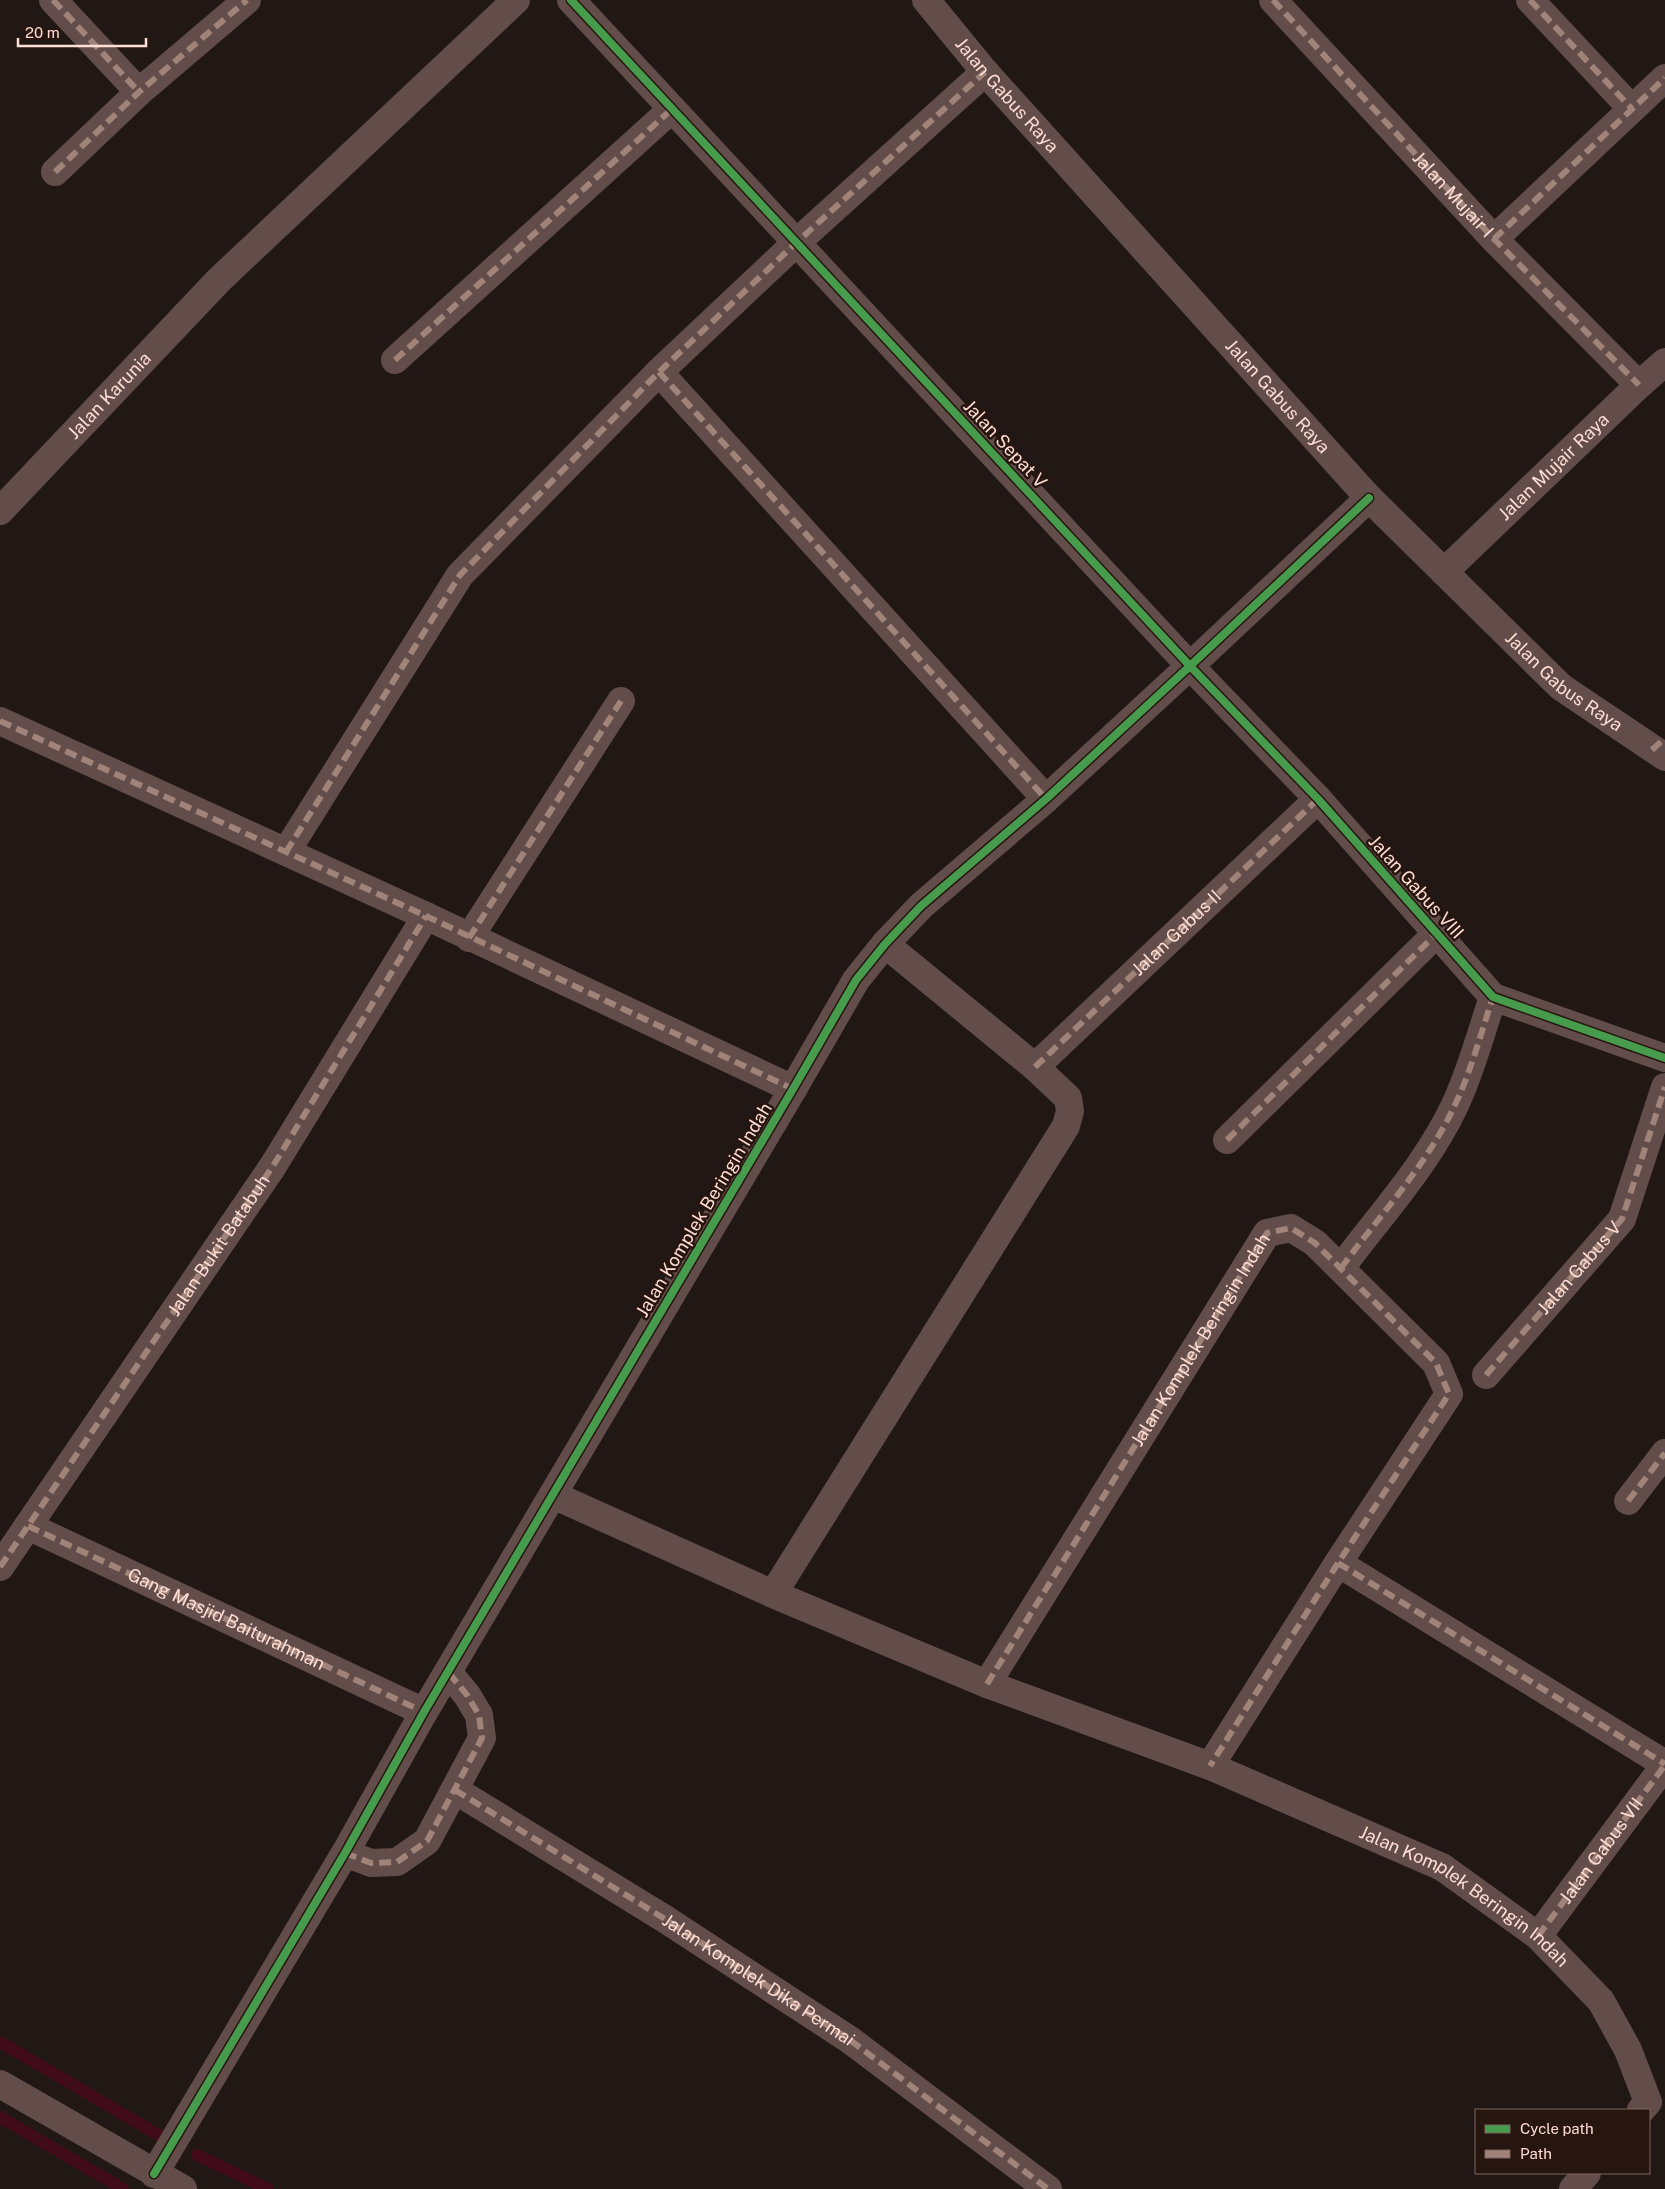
<svg xmlns="http://www.w3.org/2000/svg" width="1665" height="2189" viewBox="0 0 1665 2189" font-family="'Public Sans',sans-serif">
<style>
.lines{fill:none;stroke-linecap:round;stroke-linejoin:round}
.stream{stroke:#420b1a;stroke-width:12}
.minor{stroke:#624d4a;stroke-width:28}
.quiet{stroke:#a18479;stroke-width:6;stroke-dasharray:12 6;stroke-linecap:butt}
.cycleway-casing{stroke:#27150f;stroke-width:11}
.cycleway{stroke:#469c4c;stroke-width:8}
.labels{text-anchor:middle;stroke-width:5;stroke-linejoin:round;paint-order:stroke}
.street-label{font-size:18px;fill:#ffddd5;stroke:#27150f}
</style>
<rect width="100%" height="100%" fill="#211815"/>
<g class="lines">
<g class="stream">
<polyline points="0,2042 162,2137"/>
<polyline points="0,2117 123,2189"/>
<polyline points="197,2155 268,2189"/>
</g>
<g class="minor">
<polyline points="53,0 139,92"/>
<polyline points="571,0 1190,666 1318,799 1493,997 1665,1058"/>
<path id="s1" d="M926,0L985,72L1369,498L1561,687L1665,757"/>
<polyline points="1273,0 1494,239 1639,385"/>
<polyline points="1530,0 1632,109"/>
<polyline points="55,172 139,92 247,0"/>
<polyline points="1494,239 1665,78"/>
<polyline points="395,360 672,109"/>
<polyline points="659,372 1046,799"/>
<path id="s2" d="M0,511L219,280L516,0"/>
<path id="s3" d="M1444,572L1639,385L1665,362"/>
<polyline points="0,721 426,916 793,1089"/>
<polyline points="286,852 460,575 659,372 797,242 985,72"/>
<polyline points="469,938 621,701"/>
<path id="s4" d="M1035,1067L1318,799"/>
<polyline points="1227,1140 1437,933"/>
<path d="M1341,1268C1380,1215 1427,1165 1455,1105C1471,1071 1481,1033 1493,997"/>
<polyline points="1486,1375 1622,1219 1665,1087"/>
<path id="s5" d="M553,1495L773,1594L987,1684L1210,1766L1442,1867L1538,1936L1601,2001L1628,2050L1648,2102L1641,2110"/>
<polyline points="1628,1501 1665,1453"/>
<path id="s6" d="M28,1526L424,1712"/>
<polyline points="1338,1563 1665,1764"/>
<polyline points="0,1567 273,1166 426,916"/>
<polyline points="773,1594 1066,1126 1070,1111 1068,1098 1035,1067 885,944"/>
<path id="s7" d="M987,1684L1267,1233L1291,1228L1315,1243L1436,1363L1449,1394L1338,1563L1210,1766"/>
<polyline points="455,1790 665,1919 850,2040 1048,2189"/>
<polyline points="345,1853 371,1863 397,1862 427,1841 482,1738 479,1715 467,1695 448,1672"/>
<path id="s8" d="M1538,1936L1665,1765"/>
<polyline points="0,2084 183,2189"/>
<polyline points="154,2174 345,1853 424,1712 793,1089 856,980 885,944 921,906 1046,799 1190,666 1369,498"/>
<polyline points="1573,2189 1587,2173"/>
</g>
<g class="quiet">
<polyline points="53,0 139,92"/>
<path id="s9" d="M1273,0L1494,239L1639,385"/>
<polyline points="1530,0 1632,109"/>
<polyline points="55,172 139,92 247,0"/>
<polyline points="1494,239 1665,78"/>
<polyline points="395,360 672,109"/>
<polyline points="659,372 1046,799"/>
<polyline points="0,721 426,916 793,1089"/>
<polyline points="1652,750 1665,738"/>
<polyline points="286,852 460,575 659,372 797,242 985,72"/>
<polyline points="469,938 621,701"/>
<polyline points="1035,1067 1318,799"/>
<polyline points="1227,1140 1437,933"/>
<path d="M1341,1268C1380,1215 1427,1165 1455,1105C1471,1071 1481,1033 1493,997"/>
<path id="s10" d="M1486,1375L1622,1219L1665,1087"/>
<polyline points="1628,1501 1665,1453"/>
<polyline points="28,1526 424,1712"/>
<polyline points="1338,1563 1665,1764"/>
<path id="s11" d="M0,1567L273,1166L426,916"/>
<polyline points="987,1684 1267,1233 1291,1228 1315,1243 1436,1363 1449,1394 1338,1563 1210,1766"/>
<path id="s12" d="M455,1790L665,1919L850,2040L1048,2189"/>
<polyline points="345,1853 371,1863 397,1862 427,1841 482,1738 479,1715 467,1695 448,1672"/>
<polyline points="1538,1936 1665,1765"/>
</g>
<defs>
<g id="cycleway">
<polyline points="571,0 1190,666 1318,799 1493,997 1665,1058"/>
<polyline points="154,2174 345,1853 424,1712 793,1089 856,980 885,944 921,906 1046,799 1190,666 1369,498"/>
</g>
</defs>
<use href="#cycleway" class="cycleway-casing"/>
<use href="#cycleway" class="cycleway"/>
</g>
<g class="labels">
<g class="street-label">
<text dy="6" stroke="none"><textPath href="#s1" startOffset="125">Jalan Gabus Raya</textPath></text>
<text dy="6" stroke="none"><textPath href="#s9" startOffset="265">Jalan Mujair I</textPath></text>
<text dy="6" stroke="none"><textPath href="#s2" startOffset="159">Jalan Karunia</textPath></text>
<text dy="6" stroke="none"><textPath href="#s1" startOffset="530">Jalan Gabus Raya</textPath></text>
<text transform="translate(1005 444) rotate(47)" y="6">Jalan Sepat V</text>
<text dy="6" stroke="none"><textPath href="#s3" startOffset="152">Jalan Mujair Raya</textPath></text>
<text dy="6" stroke="none"><textPath href="#s1" startOffset="935">Jalan Gabus Raya</textPath></text>
<text transform="translate(1416 887) rotate(48)" y="6">Jalan Gabus VIII</text>
<text dy="6" stroke="none"><textPath href="#s4" startOffset="195">Jalan Gabus II</textPath></text>
<text transform="translate(704 1210) rotate(-59)" y="6">Jalan Komplek Beringin Indah</text>
<text dy="6" stroke="none"><textPath href="#s11" startOffset="389">Jalan Bukit Batabuh</textPath></text>
<text dy="6" stroke="none"><textPath href="#s10" startOffset="142">Jalan Gabus V</textPath></text>
<text dy="6" stroke="none"><textPath href="#s7" startOffset="405">Jalan Komplek Beringin Indah</textPath></text>
<text dy="6" stroke="none"><textPath href="#s6" startOffset="219">Gang Masjid Baiturahman</textPath></text>
<text dy="6" stroke="none"><textPath href="#s8" startOffset="106">Jalan Gabus VII</textPath></text>
<text dy="6" stroke="none"><textPath href="#s5" startOffset="998">Jalan Komplek Beringin Indah</textPath></text>
<text dy="6" stroke="none"><textPath href="#s12" startOffset="358">Jalan Komplek Dika Permai</textPath></text>
</g>
</g>
<rect x="1475" y="2109" width="175" height="65" fill="#27150f" stroke="#7d655e"/>
<rect x="1485" y="2125" width="25" height="8" fill="#469c4c" stroke="#7d655e"/>
<text x="1520" y="2134" font-size="15" fill="#ffddd5">Cycle path</text>
<rect x="1485" y="2150" width="25" height="8" fill="#a18479" stroke="#7d655e"/>
<text x="1520" y="2159" font-size="15" fill="#ffddd5">Path</text>
<path d="M18 38v8h128v-8" fill="none" stroke="#ffddd5" stroke-width="2.5"/>
<text x="25" y="38" font-size="15" fill="#ffddd5" stroke="#27150f" stroke-width="4" paint-order="stroke">20 m</text>
</svg>
